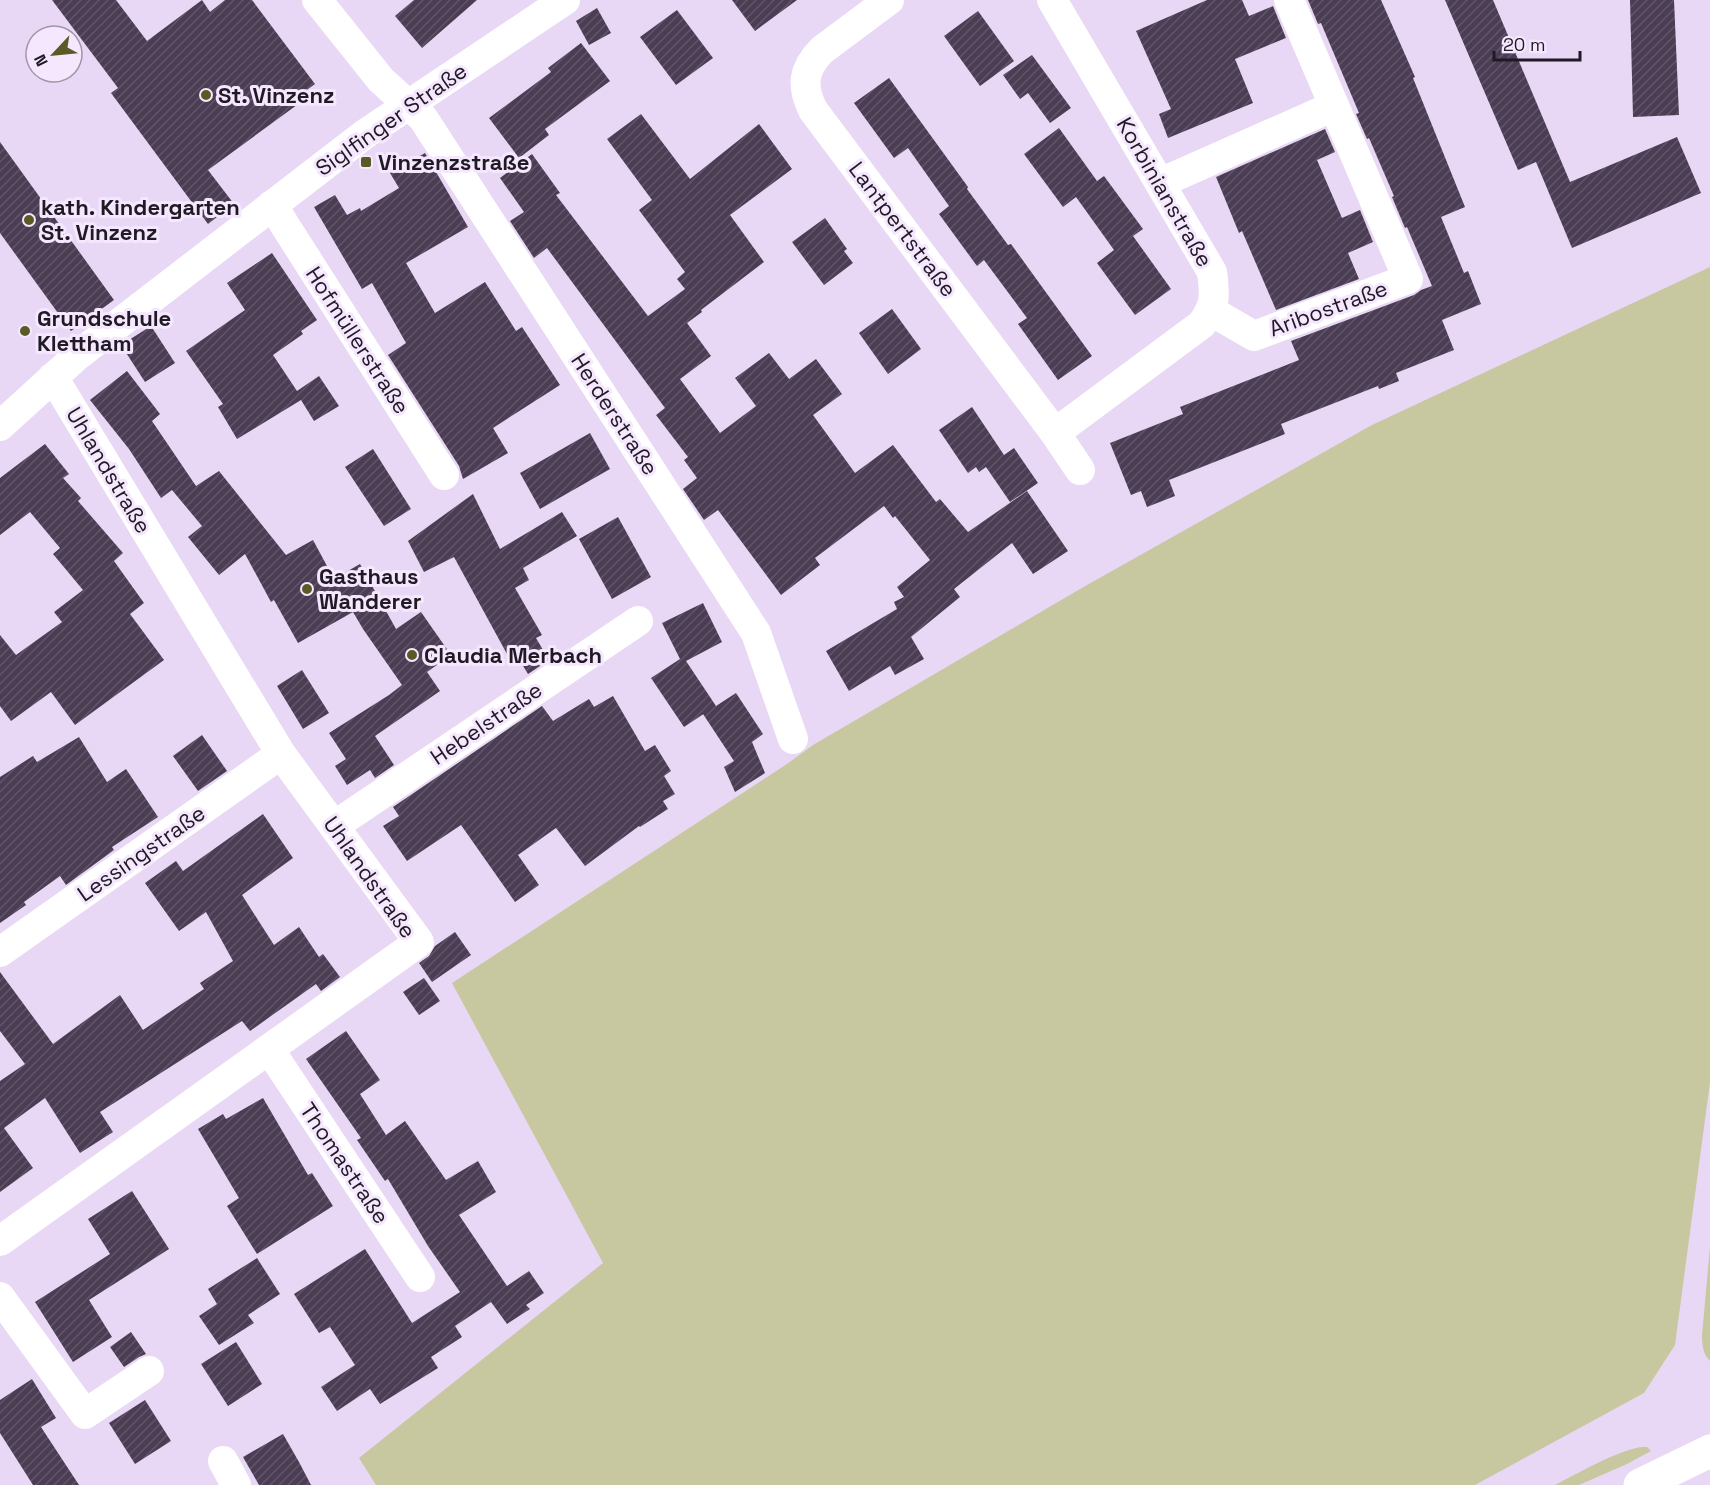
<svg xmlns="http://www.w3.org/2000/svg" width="1710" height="1485" viewBox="0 0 1710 1485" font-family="'Space Grotesk',sans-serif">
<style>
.green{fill:#c7c7a0}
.building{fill:url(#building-hatch)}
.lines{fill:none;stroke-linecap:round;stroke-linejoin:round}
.street{stroke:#fff;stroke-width:30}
.secondary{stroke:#fff;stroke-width:33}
.poi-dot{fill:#5a5a26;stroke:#f5e7fe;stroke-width:2}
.labels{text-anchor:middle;stroke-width:6;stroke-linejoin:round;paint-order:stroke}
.poi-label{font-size:22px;font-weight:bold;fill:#201a24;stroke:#f5e7fe;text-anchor:start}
.street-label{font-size:22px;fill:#201a24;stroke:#f5e7fe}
</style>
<defs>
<pattern id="building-hatch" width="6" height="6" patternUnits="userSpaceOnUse" patternTransform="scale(1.5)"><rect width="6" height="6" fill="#4a3d54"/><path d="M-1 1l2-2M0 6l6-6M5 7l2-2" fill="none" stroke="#615669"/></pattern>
</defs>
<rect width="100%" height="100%" fill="#e9d8f5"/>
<g class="green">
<polygon points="1710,267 1710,1082 1675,1345 1644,1393 1475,1485 376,1485 359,1458 603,1263 452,983 787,764 813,745 1087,585 1372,425"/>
<path d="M1710,1247V1361C1703,1354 1702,1345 1702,1335Z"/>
<path d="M1641,1447H1647L1651,1451L1627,1464L1579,1485H1555C1581,1472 1614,1452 1641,1447Z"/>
</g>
<g class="building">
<polygon points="52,0 116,0 147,41 202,0 210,12 225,0 252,0 315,84 297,97 301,102 208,170 234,204 208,224 111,93 118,88"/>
<polygon points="414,0 477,0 422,48 395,16"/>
<polygon points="732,0 797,0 755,31"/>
<polygon points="1207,0 1242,0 1249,16 1273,6 1286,38 1235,59 1253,103 1168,138 1159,114 1171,109 1136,31"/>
<polygon points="1308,0 1381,0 1415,77 1413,78 1465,207 1441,217 1464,273 1468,271 1481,304 1442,320 1454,350 1396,373 1399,381 1379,389 1378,386 1281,424 1285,434 1169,480 1175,496 1147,507 1141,491 1131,495 1110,443 1183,414 1180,407 1299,360 1291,341 1414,295 1421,290 1432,286 1407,227 1405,228 1392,197 1394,196 1369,138 1367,139 1356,114 1359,113 1321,23 1318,24"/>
<polygon points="1445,0 1493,0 1570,182 1677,137 1701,193 1572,248 1536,162 1518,170"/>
<polygon points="1630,0 1674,0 1679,115 1633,117"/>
<polygon points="597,8 611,33 589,45 576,21"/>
<polygon points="677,10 713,58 676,85 640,37"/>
<polygon points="978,11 1014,61 980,86 944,36"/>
<polygon points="581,43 610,81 545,129 549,135 519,158 489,118 551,72 548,68"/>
<polygon points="1032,55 1071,108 1050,123 1028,93 1020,99 1003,75"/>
<polygon points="889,78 968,187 967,189 1008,245 1011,244 1092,356 1058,380 1018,324 1027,318 984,260 977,266 939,214 949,206 908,148 894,158 854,103"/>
<polygon points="641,114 690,179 759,124 792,169 730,215 764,262 701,310 702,312 687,323 711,356 680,379 720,433 756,406 735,378 769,353 789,379 816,359 842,394 813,415 855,473 893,445 936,502 940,499 968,532 1027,491 1068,551 1033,574 1012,543 954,589 960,597 911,637 924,659 895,675 890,666 849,691 826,651 897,609 894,602 904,597 897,587 930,560 895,516 893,518 884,506 815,558 820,565 781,595 718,510 704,520 683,489 697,478 684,460 688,457 656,415 665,408 547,248 534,258 510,221 524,212 500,178 532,154 560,193 556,195 648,316 685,289 677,279 685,272 639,210 652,200 607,139"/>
<polygon points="1059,128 1097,181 1104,176 1143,229 1133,236 1171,289 1135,315 1097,263 1114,250 1076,197 1063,207 1024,154"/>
<polygon points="1325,129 1335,152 1317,160 1342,218 1360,210 1373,242 1348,253 1359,279 1276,310 1242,231 1239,233 1216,177"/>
<polygon points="0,142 114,300 71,331 0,233"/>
<polygon points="425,153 468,227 406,263 435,313 485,282 516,331 522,327 560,385 493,428 508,453 463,479 459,466 388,355 406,343 372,283 362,289 314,207 335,195 347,215 360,208 361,211 399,188 390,173"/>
<polygon points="825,218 847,249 844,251 853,263 824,285 792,242"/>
<polygon points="272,253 317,320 301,331 303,334 273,355 297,391 319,376 339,406 314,421 301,400 237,439 218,407 223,404 186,351 245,310 227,283"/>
<polygon points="892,309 921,349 888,374 859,333"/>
<polygon points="151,326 175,363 145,382 121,345"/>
<polygon points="127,371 160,414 152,421 196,486 219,471 286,555 313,540 334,579 360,564 396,629 421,612 451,655 427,672 440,691 375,736 394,765 375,778 370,770 347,785 335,766 346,759 329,733 389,695 402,685 363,629 353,612 298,643 274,600 271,602 245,554 219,575 188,537 202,526 172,490 161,498 129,449 90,400"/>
<polygon points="972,407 1004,455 1014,448 1038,483 1010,502 986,467 979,472 976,467 968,473 939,430"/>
<polygon points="590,433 610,469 540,509 520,473"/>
<polygon points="45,444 69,474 63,478 81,498 78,501 123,553 114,561 144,603 130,614 164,660 75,725 51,692 11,721 0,706 0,635 16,655 62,622 54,612 83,590 53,554 60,548 30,512 0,535 0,478"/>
<polygon points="373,449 411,509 384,526 345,467"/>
<polygon points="473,494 500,549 562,512 577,536 523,568 529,580 515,588 542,635 536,638 549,660 528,674 514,651 507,654 454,557 424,572 408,541"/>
<polygon points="618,517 651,577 612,599 579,539"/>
<polygon points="703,603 722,642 686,661 716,706 736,693 763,734 752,742 765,773 735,792 724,767 734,761 703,714 708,711 684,727 651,678 680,659 662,623"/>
<polygon points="302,670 329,713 303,729 277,686"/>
<polygon points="613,696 645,751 655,745 671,771 664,776 675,794 663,801 668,809 640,827 639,826 585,866 556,828 518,855 539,885 515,902 461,825 407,861 383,826 399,816 393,807 542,706 553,721 589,699 594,707"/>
<polygon points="202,735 227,771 198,791 173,756"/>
<polygon points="79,737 107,782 126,769 158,817 112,847 114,850 66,885 60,876 24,902 26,905 0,923 0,777 33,756 37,762"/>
<polygon points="263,814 293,858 242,895 274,945 299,927 319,957 323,954 340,977 321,991 316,984 250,1031 242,1021 100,1112 113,1132 80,1153 45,1098 4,1128 33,1168 0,1192 0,1081 25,1064 0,1031 0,972 53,1044 120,995 143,1030 204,989 200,983 233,961 206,912 179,931 145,883 176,861 183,871"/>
<polygon points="455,932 471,955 432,982 419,963 429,956 435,946"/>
<polygon points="424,978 440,1001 419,1015 403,992"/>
<polygon points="346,1031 380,1080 360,1094 386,1135 405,1121 446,1180 478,1161 496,1192 459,1215 507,1286 529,1271 544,1293 526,1305 530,1309 507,1324 491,1302 455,1326 462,1337 431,1357 438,1368 380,1404 370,1389 337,1411 321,1387 355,1365 330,1327 319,1333 294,1294 365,1249 412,1323 460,1292 428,1246 388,1179 385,1181 357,1140 361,1138 306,1059"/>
<polygon points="263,1098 308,1175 312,1173 333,1206 257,1254 227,1206 239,1198 198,1129 223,1114 226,1119"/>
<polygon points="132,1191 169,1249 89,1300 112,1337 73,1362 35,1302 110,1254 88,1219"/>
<polygon points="257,1258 280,1294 248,1315 254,1323 219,1345 199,1316 217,1304 208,1289"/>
<polygon points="131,1332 146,1354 139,1357 124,1367 110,1347"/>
<polygon points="236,1342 262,1384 228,1406 201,1364"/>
<polygon points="32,1379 56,1418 41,1427 79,1485 33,1485 0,1433 0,1400"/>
<polygon points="145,1400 171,1441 135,1464 109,1423"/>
<polygon points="283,1434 299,1462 311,1485 259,1485 243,1457"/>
</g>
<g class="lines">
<g class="street">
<polyline points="317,0 381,80 423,118 756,633 793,739"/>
<path d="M889,0L822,50C803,69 801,86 813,110L1055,433L1080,470"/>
<path d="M1052,0L1212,272C1215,295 1216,304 1202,324L1055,433"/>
<polyline points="1160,183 1334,106"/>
<polyline points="272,205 444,475"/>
<polyline points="1211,311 1254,336 1408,279 1289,0"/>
<polyline points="0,426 78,355 365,134 565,0"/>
<polyline points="334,826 638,621"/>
<polyline points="0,952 281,754"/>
<polyline points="269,1049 420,1277"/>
<polyline points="0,1241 419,942 281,754 53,377"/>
<polyline points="0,1297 85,1414 149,1371"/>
<polyline points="223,1461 236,1485"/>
</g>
<polyline class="secondary" points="1640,1485 1710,1451"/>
</g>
<g class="poi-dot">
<circle cx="206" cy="95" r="6"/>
<rect x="360" y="156" width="12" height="12" rx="3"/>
<circle cx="29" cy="220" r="6"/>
<circle cx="25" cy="331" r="6"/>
<circle cx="307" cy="589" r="6"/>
<circle cx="412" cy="655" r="6"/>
</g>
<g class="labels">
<g class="poi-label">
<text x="218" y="103">St. Vinzenz</text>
<text x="378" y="170">Vinzenzstraße</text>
<text x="41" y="215">kath. Kindergarten<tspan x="41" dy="25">St. Vinzenz</tspan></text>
<text x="37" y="326">Grundschule<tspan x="37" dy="25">Klettham</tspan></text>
<text x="319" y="584">Gasthaus<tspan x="319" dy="25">Wanderer</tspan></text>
<text x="424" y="663">Claudia Merbach</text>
</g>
<g class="street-label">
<text transform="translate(391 119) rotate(-35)" y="8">Siglfinger Straße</text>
<text transform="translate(1165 192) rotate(60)" y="8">Korbinianstraße</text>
<text transform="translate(903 229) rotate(53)" y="8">Lantpertstraße</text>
<text transform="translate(1328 308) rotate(-20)" y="8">Aribostraße</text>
<text transform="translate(358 340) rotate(57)" y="8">Hofmüllerstraße</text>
<text transform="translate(615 414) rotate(57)" y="8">Herderstraße</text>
<text transform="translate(109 470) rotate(59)" y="8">Uhlandstraße</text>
<text transform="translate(486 723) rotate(-34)" y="8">Hebelstraße</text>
<text transform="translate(141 853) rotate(-35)" y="8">Lessingstraße</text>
<text transform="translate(370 877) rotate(55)" y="8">Uhlandstraße</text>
<text transform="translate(345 1163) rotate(56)" y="8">Thomastraße</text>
</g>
</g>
<g transform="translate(54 54) rotate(244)"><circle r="28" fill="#f5e7fe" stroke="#a095a7" stroke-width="1.5"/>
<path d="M0-4.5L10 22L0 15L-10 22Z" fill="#5a5a26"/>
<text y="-9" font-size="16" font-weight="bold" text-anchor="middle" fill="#201a24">N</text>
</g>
<path d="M1494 51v9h86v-9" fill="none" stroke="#201a24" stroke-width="3"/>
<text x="1503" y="51" font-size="18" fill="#201a24" stroke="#f5e7fe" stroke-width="4.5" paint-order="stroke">20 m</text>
</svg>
